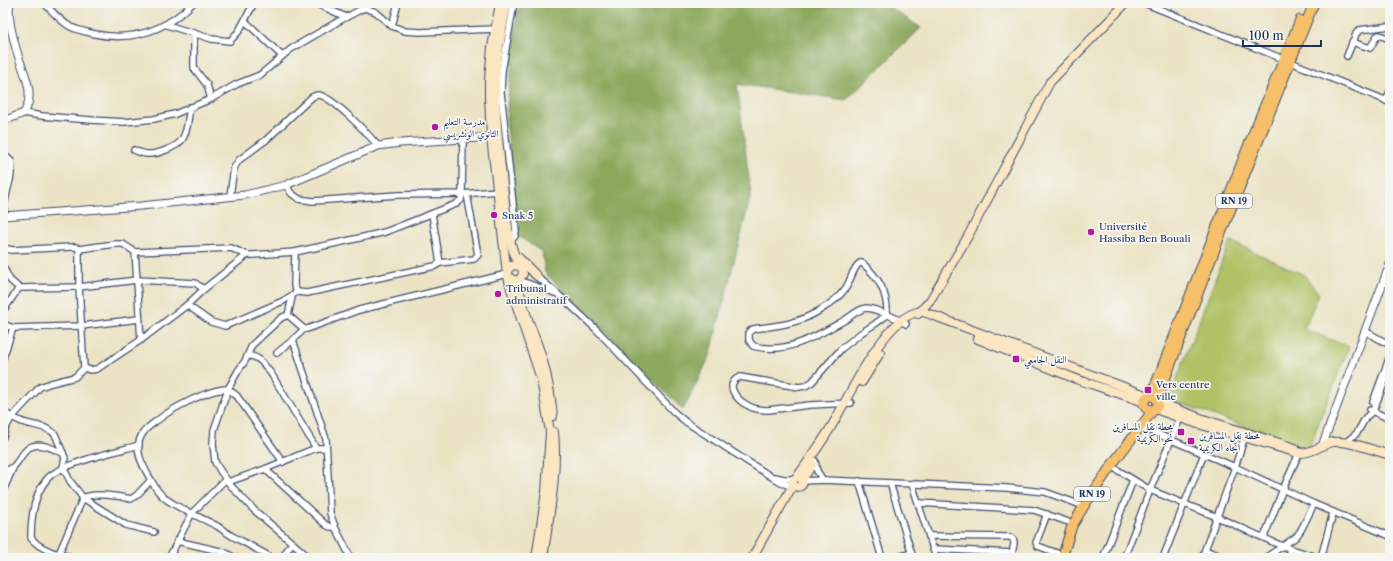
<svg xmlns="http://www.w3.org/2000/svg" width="1393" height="561" viewBox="0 0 1393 561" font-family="'Libre Caslon Text',Amiri,serif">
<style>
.green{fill:#afc266;stroke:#657862}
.forest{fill:#8ba85b;stroke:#536c5c}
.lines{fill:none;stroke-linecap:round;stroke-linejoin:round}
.minor-casing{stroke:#3a4a6d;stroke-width:8}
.tertiary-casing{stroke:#3a4a6d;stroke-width:9}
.secondary-casing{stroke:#3a4a6d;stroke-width:10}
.primary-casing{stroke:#3a4a6d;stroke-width:11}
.minor{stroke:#fff;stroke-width:5.5}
.tertiary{stroke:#fff;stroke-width:7}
.secondary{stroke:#fbe6c4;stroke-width:8}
.primary{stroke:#f6c06b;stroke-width:9}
.poi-dot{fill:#b5179e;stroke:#f6f6f2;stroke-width:1.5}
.labels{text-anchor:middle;stroke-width:3.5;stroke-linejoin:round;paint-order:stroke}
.shield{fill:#f6f6f2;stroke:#5d6b8a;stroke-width:1}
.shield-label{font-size:9px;font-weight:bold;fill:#1b2f5e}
.poi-label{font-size:10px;fill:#1b2f5e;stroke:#f6f6f2;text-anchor:start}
</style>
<rect width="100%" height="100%" fill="#f6f6f2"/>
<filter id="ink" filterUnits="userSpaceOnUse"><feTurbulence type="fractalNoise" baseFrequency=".025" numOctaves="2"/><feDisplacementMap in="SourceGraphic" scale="8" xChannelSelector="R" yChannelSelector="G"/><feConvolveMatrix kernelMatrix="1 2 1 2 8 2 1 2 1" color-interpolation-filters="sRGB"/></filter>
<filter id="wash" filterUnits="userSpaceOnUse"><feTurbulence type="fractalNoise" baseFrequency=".012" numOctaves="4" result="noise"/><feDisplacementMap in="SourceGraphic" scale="16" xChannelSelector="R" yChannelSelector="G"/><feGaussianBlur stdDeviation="0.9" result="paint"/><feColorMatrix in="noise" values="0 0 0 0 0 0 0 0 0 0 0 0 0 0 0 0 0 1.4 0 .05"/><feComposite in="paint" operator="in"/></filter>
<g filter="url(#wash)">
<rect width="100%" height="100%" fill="#ebe3c4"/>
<polygon class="green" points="1230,241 1304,275 1319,294 1304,329 1349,347 1308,450 1169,399"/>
<polygon class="forest" points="520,3 808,3 821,8 851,3 884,3 921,28 846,100 737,84 751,195 710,356 683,410 545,273 542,252 518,236 506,118 516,22"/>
</g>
<g filter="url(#ink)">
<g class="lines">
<defs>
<g id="minor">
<path d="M44,3C52,11 61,22 71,27C79,31 87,32 95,34C134,42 166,30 193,3"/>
<polyline points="315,3 346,17"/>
<polyline points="1144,3 1390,102"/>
<polyline points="245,21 282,56"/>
<polyline points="167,25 212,39 230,41 239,31 254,3"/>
<polyline points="392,26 398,3"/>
<polyline points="194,33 194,68 207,85 211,99"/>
<polyline points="1352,42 1370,48 1377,36 1379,35 1390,39"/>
<polyline points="1347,56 1356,34 1359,30 1390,26"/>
<polyline points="1386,101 1390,91"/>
<polyline points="24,113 42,116 91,120 125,122 154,119 175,114 211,99 237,84 260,75 291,49 339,21 360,10 365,8 376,12 392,26 405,31 420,32 495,29"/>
<path d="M134,150C138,152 142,153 146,154C156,155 175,148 181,141C188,132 188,118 190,107"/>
<path d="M3,154L11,161C14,180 2,197 4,215"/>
<polyline points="286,185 291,193 299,199 313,201 397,195 462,194 463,140"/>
<path d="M230,196L234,168L239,160L266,140L312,97C314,96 316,95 318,95C331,95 369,135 378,146"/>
<polyline points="510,242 515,236 516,231 501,93 502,71 514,3"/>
<polyline points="3,248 12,250 72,247 76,247 79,249 79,287 84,368 75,377 51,383 40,387 12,417 6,427 3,437"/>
<polyline points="79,249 115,244 123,244 135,252 231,248 247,255 253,255 295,252 351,240 385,232 456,204 461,200 462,194 497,191"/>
<polyline points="135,252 141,340"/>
<polyline points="295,252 294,285 297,292 307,293 435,266 440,263 432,214"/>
<polyline points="440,263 474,259 478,255 467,194"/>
<polyline points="3,267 10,280 19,288 79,287 137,280 195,283 204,289"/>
<polyline points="534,275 545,283 568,303 596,329 674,412 686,422 781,483 788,485 793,484"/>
<polyline points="518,280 555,293"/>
<polyline points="187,305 211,322 225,326 283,301 297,292"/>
<polyline points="3,311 19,288"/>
<polyline points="288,315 291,302 292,296"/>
<polyline points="3,324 13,328 81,326 139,319"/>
<polyline points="1365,331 1390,345"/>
<polyline points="293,340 326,439 330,513 335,527 351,558"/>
<polyline points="277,353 293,340 304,329"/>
<path d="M248,356C259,355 266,367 272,375L316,448"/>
<polyline points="3,358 13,328"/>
<polyline points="84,368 90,370 97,369 141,340 187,305 204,289 247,255"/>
<polyline points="1373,402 1390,356"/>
<path d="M851,403L810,405L768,410C761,410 753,409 747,405C737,400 723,384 740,377L799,387L805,386L812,382L841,349L861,333L875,324L887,315C888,293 879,277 862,263H860C852,268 851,282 845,289C835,303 810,318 793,322C781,326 766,327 753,329L749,332V340L753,346C787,355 816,336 845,320C851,316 859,309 866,308C874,308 899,319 906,324"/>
<polyline points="1370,410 1390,419"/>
<path d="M3,412C9,415 14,418 20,421C31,426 46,425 55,434L65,458L63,467L70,481L83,498L126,525L154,532"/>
<polyline points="1141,427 1235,467 1314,504 1390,536"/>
<polyline points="1345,443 1357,433 1366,417 1373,411 1390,369"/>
<polyline points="815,461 817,471 823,480"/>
<polyline points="1111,466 1150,490 1217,517 1282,546 1320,558"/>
<polyline points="265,469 326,525 330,527 335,527"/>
<path d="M3,471C23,470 18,440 45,446C51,447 57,451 63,453"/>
<polyline points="775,477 784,479 794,479"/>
<polyline points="803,481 823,480 1007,488 1045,492 1084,506"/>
<polyline points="859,481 882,558"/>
<polyline points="228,482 265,469 316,448 326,448"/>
<polyline points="890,483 913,558"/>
<polyline points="912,484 936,558"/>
<polyline points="3,491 13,468"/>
<polyline points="919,503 1034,510 1074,524"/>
<polyline points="1047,514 1036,543 1038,546 1062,555"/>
<path d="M929,536L1010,537C1017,540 1013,547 1012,553L1017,558"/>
<polyline points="1264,537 1283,489 1300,451"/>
<polyline points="177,541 224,552 235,558"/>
<polyline points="934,549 1012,553"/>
<polyline points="1205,550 1225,558"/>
<path d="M57,558L83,498C93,492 119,496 131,499L137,495L151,480"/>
<path d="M77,558C61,555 41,551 31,538C31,519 33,495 47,479C59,464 118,451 139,445"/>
<polyline points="169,558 192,513 226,479"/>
<path d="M272,558C259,550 245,543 232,536C227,533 222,529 217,526C200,517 181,510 166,499C159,494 155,488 151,480C143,466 132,449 143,433C147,427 154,423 159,419C173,408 211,388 228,389L237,396L283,462"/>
<polyline points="282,558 292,543"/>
<polyline points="310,558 254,510 232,487 221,472 215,462 213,444 214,430 228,389 238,371 245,361 252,345 281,318 288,315 304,329 307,329 359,310 507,274"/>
<polyline points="895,558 911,553"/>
<polyline points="1103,558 1133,480"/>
<polyline points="1124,558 1150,490 1181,416"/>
<polyline points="1163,558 1204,454"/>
<polyline points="1202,558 1235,467 1245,436"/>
<polyline points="1265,558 1296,537 1301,530 1314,504"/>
<polyline points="1287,558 1290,549"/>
<polyline points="1321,558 1333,513"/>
<polyline points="1390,558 1390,557"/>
</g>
<g id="tertiary">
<path d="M3,121L24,113C36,93 24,74 18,55C14,42 7,16 10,3"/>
<polyline points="3,216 141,206 245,195 286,185 378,146 400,143 495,137"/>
<polyline points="1322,446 1390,264"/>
</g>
<g id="secondary">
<polyline points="500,3 492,47 489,79 489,97 491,137 507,274 510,278 516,281 520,279 523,274 522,268 517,265 511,266 507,271"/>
<path d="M507,3C502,30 496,57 495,85C495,121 500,158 504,194C507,219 508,243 519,266"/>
<polyline points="519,258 537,276"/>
<polyline points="508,277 512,292 541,379 550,432 546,492 536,558"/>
<path d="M518,280C521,308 535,334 543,361C548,379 551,397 553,416"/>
<polyline points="918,314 931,299 967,238 1050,82 1126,3"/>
<polyline points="978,339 1076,379 1144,402"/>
<polyline points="862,382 880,353"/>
<polyline points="1158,402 1203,419 1295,448"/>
<path d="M1155,409L1198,424L1298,453C1312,454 1320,445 1333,442C1347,440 1376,451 1390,455"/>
<circle cx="798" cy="482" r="5"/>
<path d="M797,477C810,459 823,441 834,422C850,394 884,320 917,312C922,311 927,313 932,315L1148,396"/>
<polyline points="802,480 813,464"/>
<path d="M543,558C549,517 558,473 554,432"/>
<polyline points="752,558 793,485"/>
</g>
<g id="primary">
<circle cx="1151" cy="403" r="7"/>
<polyline points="1151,396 1249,144 1300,20"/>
<polyline points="1157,400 1222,231 1314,3"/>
<polyline points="1062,558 1072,526 1084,506 1111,466 1154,409"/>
</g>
</defs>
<use href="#minor" class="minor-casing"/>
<use href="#tertiary" class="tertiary-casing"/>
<use href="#secondary" class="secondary-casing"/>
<use href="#primary" class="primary-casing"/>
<use href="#minor" class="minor"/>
<use href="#tertiary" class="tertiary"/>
<use href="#secondary" class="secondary"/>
<use href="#primary" class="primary"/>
</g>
</g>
<g class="poi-dot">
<circle cx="435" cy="127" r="4"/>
<circle cx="494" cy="215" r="4"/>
<circle cx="1091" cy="232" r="4"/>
<circle cx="498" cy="294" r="4"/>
<rect x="1012" y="355" width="8" height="8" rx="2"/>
<rect x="1144" y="386" width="8" height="8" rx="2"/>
<rect x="1177" y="428" width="8" height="8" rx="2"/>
<rect x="1187" y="437" width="8" height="8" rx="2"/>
</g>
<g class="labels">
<g class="shield">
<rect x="1216" y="194" width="36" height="14" rx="3"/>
<rect x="1074" y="487" width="36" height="14" rx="3"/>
</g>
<g class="shield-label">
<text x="1234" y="204">RN 19</text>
<text x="1092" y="497">RN 19</text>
</g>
<g class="poi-label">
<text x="443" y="125">مدرسة التعليم<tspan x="443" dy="12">الثانوي الونشريسي</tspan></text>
<text x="502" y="219">Snak 5</text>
<text x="1099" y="230">Université<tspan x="1099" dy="12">Hassiba Ben Bouali</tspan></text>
<text x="506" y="292">Tribunal<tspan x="506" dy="12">administratif</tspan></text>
<text x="1024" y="363">النقل الجامعي</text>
<text x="1156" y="388">Vers centre<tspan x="1156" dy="12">ville</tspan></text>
<text x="1173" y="430" text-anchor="end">محطة نقل المسافرين<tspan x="1173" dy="12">نحو الكريمية</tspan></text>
<text x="1199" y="439">محطة نقل المسافرين<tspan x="1199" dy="12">اتجاه الكريمية</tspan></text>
</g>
</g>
<rect width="1393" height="561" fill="none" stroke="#f6f6f2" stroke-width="16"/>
<path d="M1243 40v6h78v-6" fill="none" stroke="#1b2f5e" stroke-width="2"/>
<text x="1249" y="40" font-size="12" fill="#1b2f5e" stroke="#f6f6f2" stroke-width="3" paint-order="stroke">100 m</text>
</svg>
